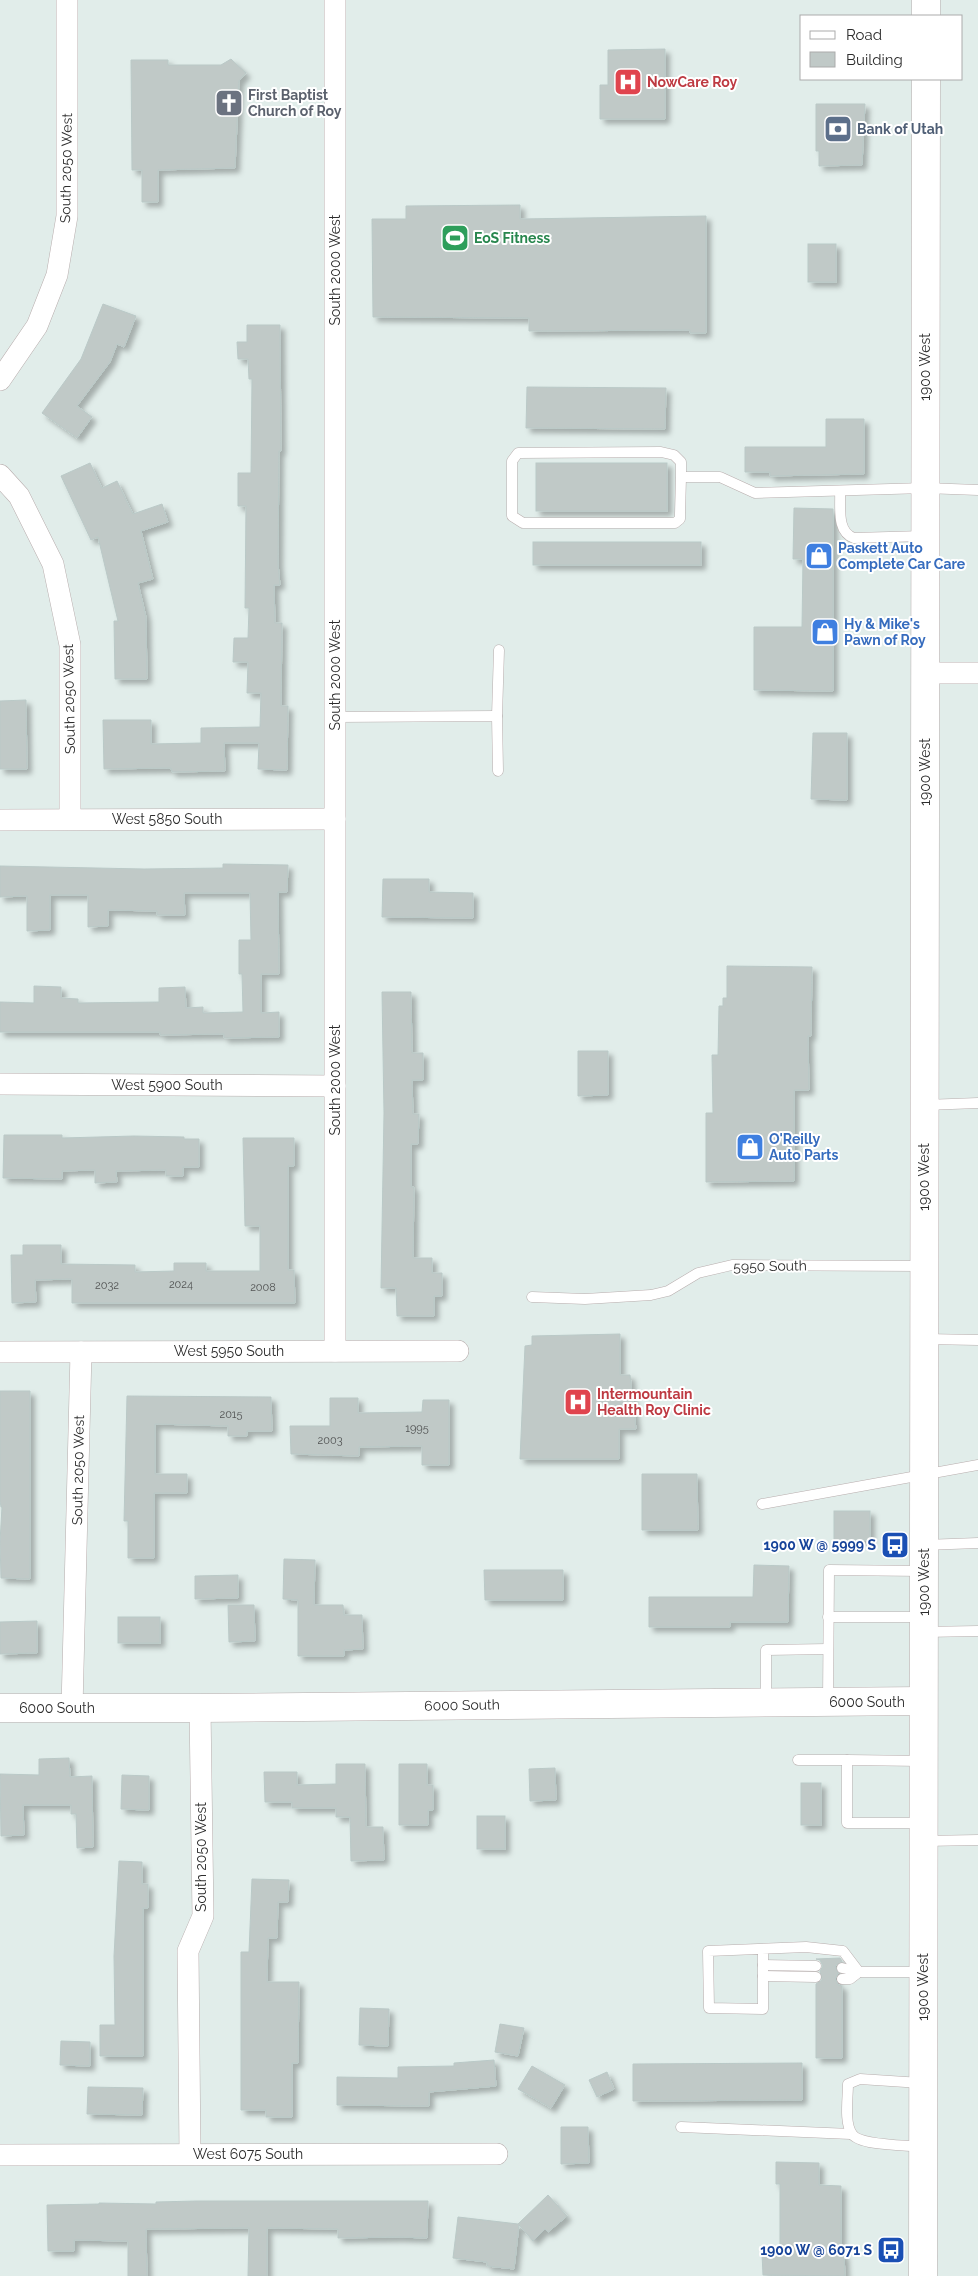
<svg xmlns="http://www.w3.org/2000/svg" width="978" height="2276" viewBox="0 0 978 2276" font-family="Raleway,sans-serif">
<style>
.building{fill:#c0c9c7;stroke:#bac9c7;filter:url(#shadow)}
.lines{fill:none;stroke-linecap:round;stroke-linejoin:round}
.lane-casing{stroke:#b8adad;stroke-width:11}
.street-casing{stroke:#b8adad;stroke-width:22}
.secondary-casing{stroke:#b8adad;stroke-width:29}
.lane{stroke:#fff;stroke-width:10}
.street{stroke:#fff;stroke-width:21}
.secondary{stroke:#fff;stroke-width:28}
.labels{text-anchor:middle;stroke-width:4;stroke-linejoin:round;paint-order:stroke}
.number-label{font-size:11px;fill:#525454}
.health-label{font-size:14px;font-weight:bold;fill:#be3a42;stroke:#fff;text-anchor:start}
.worship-label{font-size:14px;font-weight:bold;fill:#5b616d;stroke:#fff;text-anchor:start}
.service-label{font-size:14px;font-weight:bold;fill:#4e5e75;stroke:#fff;text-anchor:start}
.street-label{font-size:14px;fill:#2d2d2d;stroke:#fff}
.leisure-label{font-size:14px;font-weight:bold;fill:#27864d;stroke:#fff;text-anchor:start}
.shop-label{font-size:14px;font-weight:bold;fill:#366cbe;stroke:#fff;text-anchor:start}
.transit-label{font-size:14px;font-weight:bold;fill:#164399;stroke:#fff;text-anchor:end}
</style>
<defs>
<filter id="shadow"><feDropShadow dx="4.5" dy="4.5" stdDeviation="2.5" flood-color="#0004"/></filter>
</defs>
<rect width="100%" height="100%" fill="#e1edea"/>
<g class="building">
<polygon points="665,49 665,119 600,119 600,85 608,85 608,50"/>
<polygon points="231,59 246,73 239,81 235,168 158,170 158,202 142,202 142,170 132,170 131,60 168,60 168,65 221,65"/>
<polygon points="816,104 865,104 862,165 819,166 819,151 816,151"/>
<polygon points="520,205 520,219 706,216 706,333 690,333 690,330 529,331 529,318 373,317 372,219 406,219 406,206"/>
<rect x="808" y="244" width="28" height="38"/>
<polygon points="103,304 136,316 124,347 117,344 110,362 77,406 92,417 77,438 42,413 81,359"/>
<polygon points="247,325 280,325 281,451 279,451 278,563 280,585 274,585 275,623 282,623 281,706 288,706 287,770 258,769 259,743 224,743 225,771 172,772 171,768 104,769 103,720 151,720 151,744 201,743 201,728 260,727 261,693 247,693 248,662 233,662 234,638 248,638 249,608 245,608 246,506 238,506 238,473 251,473 252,379 249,379 248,359 238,359 237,342 247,342"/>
<polygon points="527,387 666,388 665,429 526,428"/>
<polygon points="826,419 864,419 864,474 770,476 770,472 745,472 745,447 826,447"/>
<polygon points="90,463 102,488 117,481 133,514 162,504 168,522 141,531 153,579 138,583 146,617 147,679 115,679 114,621 118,621 98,537 91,540 61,476"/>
<rect x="536" y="463" width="131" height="48"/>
<polygon points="794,508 833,509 833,691 754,690 754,627 802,627 803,559 793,559"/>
<rect x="533" y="542" width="168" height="23"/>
<polygon points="26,700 27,769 0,769 0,701"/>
<polygon points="813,733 847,733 847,800 811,799"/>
<polygon points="223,864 288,865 287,892 278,892 279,974 261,974 261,1013 279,1012 279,1037 224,1038 224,1034 160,1035 160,1032 0,1032 0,1002 34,1003 34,986 61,987 61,998 78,999 78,1003 159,1002 159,988 185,987 186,1008 203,1007 203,1013 243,1012 242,974 239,974 239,940 251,940 250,893 184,893 185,915 157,915 157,911 108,910 108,926 88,927 88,895 50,895 50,930 27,931 27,896 0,897 0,866 144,869 223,868"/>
<polygon points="383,879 429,879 429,892 473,893 473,918 382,917"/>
<polygon points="727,966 812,967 811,1036 808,1036 809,1090 794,1090 794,1181 706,1182 706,1113 713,1113 712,1055 718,1055 719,1006 723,1006 723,998 727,998"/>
<polygon points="382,992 411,992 412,1053 423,1053 423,1080 412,1080 413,1114 419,1114 418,1144 411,1144 411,1187 414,1187 413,1258 432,1258 432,1273 442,1273 442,1296 434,1296 434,1316 397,1316 396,1288 381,1288 384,1113"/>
<polygon points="578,1051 608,1051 608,1095 578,1096"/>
<polygon points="4,1135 62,1135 62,1138 134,1136 184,1137 184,1139 199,1139 199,1167 183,1167 183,1176 166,1176 166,1170 116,1171 117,1182 95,1183 95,1170 62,1171 62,1179 3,1178"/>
<polygon points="243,1138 294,1138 294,1166 288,1166 288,1270 294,1270 295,1303 72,1303 72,1279 35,1280 36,1302 12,1303 11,1255 23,1255 23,1245 61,1245 61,1264 135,1265 135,1272 174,1271 174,1263 206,1263 206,1271 260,1271 260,1226 245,1226"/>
<polygon points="620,1334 620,1375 630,1375 636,1429 619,1429 619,1459 520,1459 525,1346 532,1345 532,1336"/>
<polygon points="0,1391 30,1391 30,1579 1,1578 0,1542 2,1507 1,1507 0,1501"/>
<polygon points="127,1396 271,1397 272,1431 247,1431 247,1436 228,1436 228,1426 155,1424 155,1474 187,1474 187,1493 154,1493 154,1558 128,1558 128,1521 124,1521"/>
<polygon points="330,1398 358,1398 358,1413 422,1412 423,1400 449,1400 449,1465 422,1465 422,1446 359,1447 359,1456 291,1454 290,1426 330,1426"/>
<polygon points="642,1474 697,1474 698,1530 642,1530"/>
<rect x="834" y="1511" width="36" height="29"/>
<polygon points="284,1559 315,1560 314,1605 343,1605 344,1615 362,1615 363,1649 344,1650 344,1656 298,1656 298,1600 283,1599"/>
<polygon points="754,1565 789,1566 788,1622 730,1622 730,1627 649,1627 649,1597 753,1597"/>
<polygon points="484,1570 563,1570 563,1600 485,1600"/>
<polygon points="238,1575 238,1598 195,1599 195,1576"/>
<polygon points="228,1605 254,1605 255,1641 229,1642"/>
<rect x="118" y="1617" width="42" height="26"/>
<polygon points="37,1621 37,1653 0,1654 0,1622"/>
<polygon points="69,1758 70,1777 92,1776 93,1847 77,1848 76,1814 71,1814 71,1805 23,1805 24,1835 1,1836 0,1774 39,1775 39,1759"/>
<polygon points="336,1764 365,1764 366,1827 383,1827 384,1860 351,1861 350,1817 336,1817 336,1808 292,1808 292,1802 265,1802 264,1772 297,1772 297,1785 336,1784"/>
<polygon points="399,1764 427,1764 427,1785 433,1785 433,1810 428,1810 428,1825 399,1825"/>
<polygon points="555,1768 556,1800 530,1801 529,1769"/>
<polygon points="122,1775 149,1776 149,1810 121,1809"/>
<rect x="801" y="1783" width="20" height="42"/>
<rect x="477" y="1816" width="28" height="33"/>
<polygon points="119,1861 142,1862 142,1884 148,1884 148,1908 143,1908 143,2056 100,2056 100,2025 115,2025 114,1956"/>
<polygon points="252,1879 289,1880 288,1902 278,1902 277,1938 268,1938 267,1982 299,1982 298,2063 292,2063 292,2117 266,2117 266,2110 241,2110 241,1952 249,1952"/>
<polygon points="840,1958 842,1961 835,1966 838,1973 835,1979 838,1985 842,1986 842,2058 816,2058 816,1984 822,1980 820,1971 823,1966 820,1960 816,1959"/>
<polygon points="360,2008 389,2009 388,2046 359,2045"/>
<polygon points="500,2024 524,2028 518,2056 495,2052"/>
<polygon points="61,2041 90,2042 90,2066 60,2065"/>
<polygon points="494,2060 496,2086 429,2092 429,2106 337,2105 337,2077 398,2078 398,2067 454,2066 454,2063"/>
<polygon points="802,2063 802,2100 633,2101 633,2064"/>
<polygon points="532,2066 565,2085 551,2108 518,2089"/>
<polygon points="607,2072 614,2089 597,2097 589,2080"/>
<polygon points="88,2087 143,2088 142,2115 87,2114"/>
<polygon points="561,2127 588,2127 589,2163 561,2164"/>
<polygon points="776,2162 819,2163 819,2185 841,2186 841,2254 844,2254 845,2276 763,2275 762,2254 780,2254 780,2184 776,2184"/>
<polygon points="548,2195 567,2216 548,2232 545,2229 533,2241 519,2225 514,2269 487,2266 487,2262 453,2258 458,2217 518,2224"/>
<polygon points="196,2201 428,2201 427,2238 399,2237 338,2238 338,2229 267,2228 267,2276 248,2276 249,2228 146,2229 147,2276 128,2276 128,2241 74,2240 74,2251 48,2251 47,2205 99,2204 99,2203 156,2204 156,2202"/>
</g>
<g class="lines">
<defs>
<g id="lane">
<polyline points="681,477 680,514 680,519 675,523 523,523 512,516 512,461 518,453 661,452 674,455 681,462 681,477 720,477 755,493 925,488 978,490"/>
<path d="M840,491C841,506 836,532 854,538L924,536"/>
<polyline points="497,716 499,650"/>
<polyline points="335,717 497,716 498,771"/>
<polyline points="925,1105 978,1103"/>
<polyline points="532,1297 585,1299 651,1295 668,1291 698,1273 732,1265 923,1266"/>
<polyline points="925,1339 978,1340"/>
<polyline points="762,1504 978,1465"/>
<polyline points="924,1545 978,1543"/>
<polyline points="828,1617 922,1617"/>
<polyline points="924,1632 978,1631"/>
<polyline points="766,1701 766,1650 828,1649"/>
<polyline points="828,1702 829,1570 923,1571"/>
<polyline points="798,1760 847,1760"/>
<polyline points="922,1761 847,1760 847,1823 923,1823"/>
<polyline points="924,1841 978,1840"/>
<polyline points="763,1949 763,2009 709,2008 708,1951 806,1947 843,1951 859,1972 922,1972"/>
<polyline points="763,1965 816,1966"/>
<polyline points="842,1968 859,1972"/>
<polyline points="763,1976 816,1977"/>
<polyline points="842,1979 850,1979 859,1972"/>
<path d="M921,2083L860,2079L848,2084C848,2098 844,2123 852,2134C860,2146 907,2145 922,2147"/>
<polyline points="681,2127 851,2134"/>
</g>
<g id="street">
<polyline points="0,380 37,326 57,275 67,216 67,0"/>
<polyline points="0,475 19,496 53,564 70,645 70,819"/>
<polyline points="925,673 978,673"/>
<polyline points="0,820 335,819"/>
<polyline points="0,1084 335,1086"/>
<polyline points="335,1351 335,0"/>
<polyline points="0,1352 458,1351"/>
<polyline points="72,1708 81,1352"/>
<polyline points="190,2154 188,1951 203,1916 200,1708"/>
<polyline points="0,2155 497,2154"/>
</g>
<g id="secondary">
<polyline points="926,0 926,16"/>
<polyline points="0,1708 200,1708 923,1701"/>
<polyline points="923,2276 926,79"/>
</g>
</defs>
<use href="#lane" class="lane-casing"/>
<use href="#street" class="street-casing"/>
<use href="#secondary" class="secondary-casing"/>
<use href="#lane" class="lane"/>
<use href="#street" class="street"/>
<use href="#secondary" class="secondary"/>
</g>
<defs>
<symbol id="hospital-square" viewBox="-11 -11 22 22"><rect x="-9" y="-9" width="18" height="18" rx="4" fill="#e0444e" stroke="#fff"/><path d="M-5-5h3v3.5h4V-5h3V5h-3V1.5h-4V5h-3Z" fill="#fff"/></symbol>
<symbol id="church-square" viewBox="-11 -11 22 22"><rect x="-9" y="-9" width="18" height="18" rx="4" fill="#6b7280" stroke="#fff"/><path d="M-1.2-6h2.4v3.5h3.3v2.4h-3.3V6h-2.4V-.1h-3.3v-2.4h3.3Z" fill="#fff"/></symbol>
<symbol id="bank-square" viewBox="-11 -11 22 22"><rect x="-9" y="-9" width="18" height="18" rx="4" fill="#5c6f8a" stroke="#fff"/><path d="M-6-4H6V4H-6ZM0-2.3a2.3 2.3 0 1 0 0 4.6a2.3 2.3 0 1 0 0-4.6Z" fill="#fff"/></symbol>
<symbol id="stadium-square" viewBox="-11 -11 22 22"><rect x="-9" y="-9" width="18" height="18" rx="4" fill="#2e9e5b" stroke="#fff"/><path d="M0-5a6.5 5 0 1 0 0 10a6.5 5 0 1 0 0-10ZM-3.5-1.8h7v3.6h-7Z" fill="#fff"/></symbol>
<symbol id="shop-square" viewBox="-11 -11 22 22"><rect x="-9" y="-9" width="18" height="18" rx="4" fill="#3f7fe0" stroke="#fff"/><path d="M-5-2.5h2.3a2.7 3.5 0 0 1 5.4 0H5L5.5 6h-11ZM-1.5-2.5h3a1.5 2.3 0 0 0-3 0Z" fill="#fff"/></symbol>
<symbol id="bus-square" viewBox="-11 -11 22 22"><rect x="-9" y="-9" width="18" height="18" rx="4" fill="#1a4fb4" stroke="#fff"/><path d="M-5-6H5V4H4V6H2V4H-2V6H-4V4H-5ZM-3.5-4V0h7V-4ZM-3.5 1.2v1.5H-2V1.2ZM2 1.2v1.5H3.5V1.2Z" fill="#fff"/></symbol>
</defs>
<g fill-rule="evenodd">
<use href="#hospital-square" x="612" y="66" width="32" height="32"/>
<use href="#church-square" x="213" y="87" width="32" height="32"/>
<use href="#bank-square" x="822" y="113" width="32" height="32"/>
<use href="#stadium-square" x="439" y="222" width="32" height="32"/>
<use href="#shop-square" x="803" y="540" width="32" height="32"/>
<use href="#shop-square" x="809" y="616" width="32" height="32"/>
<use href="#shop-square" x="734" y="1131" width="32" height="32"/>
<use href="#hospital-square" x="562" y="1386" width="32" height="32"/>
<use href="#bus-square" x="879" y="1529" width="32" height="32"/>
<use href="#bus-square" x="875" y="2234" width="32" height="32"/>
</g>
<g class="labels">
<g class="number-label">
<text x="181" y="1288">2024</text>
<text x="107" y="1289">2032</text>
<text x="263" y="1291">2008</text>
<text x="231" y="1418">2015</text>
<text x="417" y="1432">1995</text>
<text x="330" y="1444">2003</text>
</g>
<g class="health-label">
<text x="647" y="87">NowCare Roy</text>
<text x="597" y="1399">Intermountain<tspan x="597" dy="16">Health Roy Clinic</tspan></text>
</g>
<g class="worship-label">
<text x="248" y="100">First Baptist<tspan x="248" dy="16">Church of Roy</tspan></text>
</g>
<g class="service-label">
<text x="857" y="134">Bank of Utah</text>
</g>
<g class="street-label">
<text transform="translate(66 168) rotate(-89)" y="5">South 2050 West</text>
<text transform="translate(335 270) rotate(-90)" y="5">South 2000 West</text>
<text transform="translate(925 367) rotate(-90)" y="5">1900 West</text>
<text transform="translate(335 675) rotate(-90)" y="5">South 2000 West</text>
<text transform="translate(69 699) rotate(-91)" y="5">South 2050 West</text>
<text transform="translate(925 772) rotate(-90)" y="5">1900 West</text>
<text x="167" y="824">West 5850 South</text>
<text transform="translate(335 1080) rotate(-90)" y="5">South 2000 West</text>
<text x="167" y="1090">West 5900 South</text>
<text transform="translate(924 1177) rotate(-90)" y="5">1900 West</text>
<text transform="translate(770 1266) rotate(-1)" y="5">5950 South</text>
<text x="229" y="1356">West 5950 South</text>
<text transform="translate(78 1470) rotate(-89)" y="5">South 2050 West</text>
<text transform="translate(924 1582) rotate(-90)" y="5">1900 West</text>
<text x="867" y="1707">6000 South</text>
<text transform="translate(462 1705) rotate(-1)" y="5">6000 South</text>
<text x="57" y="1713">6000 South</text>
<text transform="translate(201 1857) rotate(-90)" y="5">South 2050 West</text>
<text transform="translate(923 1987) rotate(-90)" y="5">1900 West</text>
<text x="248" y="2159">West 6075 South</text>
</g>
<g class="leisure-label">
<text x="474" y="243">EoS Fitness</text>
</g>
<g class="shop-label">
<text x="838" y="553">Paskett Auto<tspan x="838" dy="16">Complete Car Care</tspan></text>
<text x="844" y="629">Hy &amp; Mike's<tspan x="844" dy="16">Pawn of Roy</tspan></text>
<text x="769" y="1144">O'Reilly<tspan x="769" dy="16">Auto Parts</tspan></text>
</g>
<g class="transit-label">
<text x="876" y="1550">1900 W @ 5999 S</text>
<text x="872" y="2255">1900 W @ 6071 S</text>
</g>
</g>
<rect x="800" y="15" width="162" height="65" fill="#ffffff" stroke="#ababab"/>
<rect x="810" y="31" width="25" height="8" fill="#ffffff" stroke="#ababab"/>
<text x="846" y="40" font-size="15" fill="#2d2d2d">Road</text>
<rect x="810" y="52" width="25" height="15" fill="#c0c9c7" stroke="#ababab"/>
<text x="846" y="65" font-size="15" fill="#2d2d2d">Building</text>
</svg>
